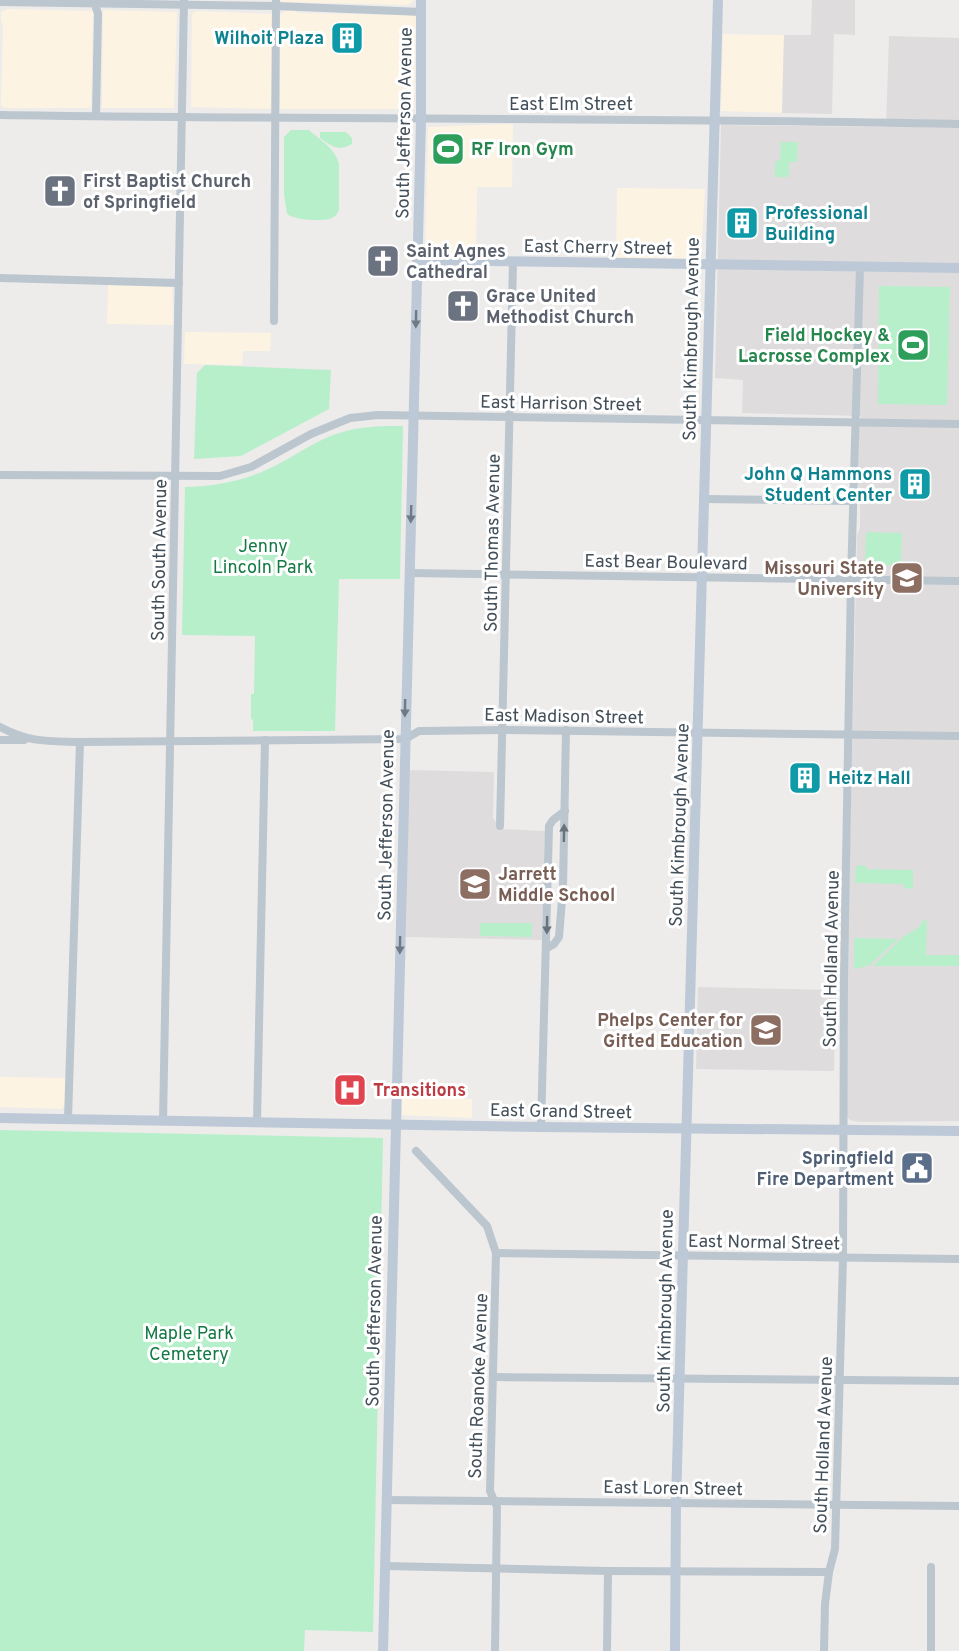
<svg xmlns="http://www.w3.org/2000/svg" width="959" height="1651" viewBox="0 0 959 1651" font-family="Overpass,sans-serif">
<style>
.commercial{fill:#fcf3e2}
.education{fill:#dfdcdd}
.green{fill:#b7efcb}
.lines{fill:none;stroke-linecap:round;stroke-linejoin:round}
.street{stroke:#bbc6cf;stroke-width:8}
.secondary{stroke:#bdc9d6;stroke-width:10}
.oneway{fill:#6e7a85}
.oneway2{fill:#67737c}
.labels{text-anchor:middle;stroke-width:6;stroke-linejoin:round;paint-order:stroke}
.culture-label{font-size:18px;font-weight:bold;fill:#0d838f;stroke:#fff;text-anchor:end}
.street-label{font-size:18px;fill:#434f59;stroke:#fff}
.leisure-label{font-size:18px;font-weight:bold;fill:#27864d;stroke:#fff;text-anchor:start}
.worship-label{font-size:18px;font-weight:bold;fill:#5b616d;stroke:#fff;text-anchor:start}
.park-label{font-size:18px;fill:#147a44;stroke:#fff}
.education-label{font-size:18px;font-weight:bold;fill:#785e54;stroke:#fff;text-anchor:end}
.health-label{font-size:18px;font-weight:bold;fill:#be3a42;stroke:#fff;text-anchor:start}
.service-label{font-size:18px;font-weight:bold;fill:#4e5e75;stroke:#fff;text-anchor:end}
</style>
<rect width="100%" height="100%" fill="#eeebeb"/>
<g class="commercial">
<polygon points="280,0 415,0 408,5 282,2"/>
<polygon points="7,9 93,11 91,107 88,108 5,108 1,105 3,25 1,21 1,12"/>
<polygon points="103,10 177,12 174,108 102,108"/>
<polygon points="198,11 273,14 271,109 191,107 192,15 194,12"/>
<polygon points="285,11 296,11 298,13 414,15 416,18 414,109 280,109 280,15"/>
<polygon points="723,34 784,35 782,113 721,111"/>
<polygon points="513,124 512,187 477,187 476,255 425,254 428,127"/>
<polygon points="617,188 705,189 701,256 695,259 616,258"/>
<polygon points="108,285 172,287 173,325 107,324"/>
<polygon points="185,332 271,333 270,351 243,351 242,365 184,364"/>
<polygon points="0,1077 67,1078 65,1105 61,1109 0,1107"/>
<polygon points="401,1098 472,1099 472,1118 402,1115"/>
</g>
<g class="education">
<polygon points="812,0 855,0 855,35 834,34 832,114 782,113 784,35 811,35"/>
<polygon points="889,36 959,38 959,1121 859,1122 850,1120 847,1117 848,933 857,535 860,528 860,492 858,484 859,431 861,416 742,413 743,380 715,378 721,125 886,127"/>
<polygon points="409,770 494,772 493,818 501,829 545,831 542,940 406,937"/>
<polygon points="698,987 836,990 834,1071 696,1069"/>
</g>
<g class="green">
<path d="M291,130H309C320,140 335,148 339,164V210C337,214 337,215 332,218C324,222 294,220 287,214L284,194V137Z"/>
<path d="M320,132H346L352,138V144C338,152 331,146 320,138Z"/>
<polygon points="781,142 798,142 797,162 789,162 789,177 775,177 775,161 780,161"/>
<polygon points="879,286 950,287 947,405 878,404"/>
<polygon points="205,365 331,370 329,409 241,456 194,459 197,373"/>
<path d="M403,426L400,579H339L335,731H253V720L251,719V694H254L255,636L182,635L185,487C220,486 252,479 282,462C301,452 319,439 339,433C360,426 382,426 403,426Z"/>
<polygon points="866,532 902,533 901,563 899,565 867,565 865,563"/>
<polygon points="865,865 867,869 913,870 913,889 905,888 902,884 855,883 856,866"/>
<polygon points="924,920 927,920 926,955 959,955 959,966 873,966 904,936 918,928"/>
<polygon points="480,923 532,923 532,937 480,936"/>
<polygon points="854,938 898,939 870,965 855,969 854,968"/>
<polygon points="0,1130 383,1138 373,1632 305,1630 304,1651 0,1651"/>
</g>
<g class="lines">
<g class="street">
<polyline points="94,1 98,14 96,116"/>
<polyline points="0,2 276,6 422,12"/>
<path d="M0,115C320,120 639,117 959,124"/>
<polyline points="0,278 179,283"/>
<polyline points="274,321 276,0"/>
<polyline points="0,475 220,476 251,467 311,434 350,418 378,415 959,424"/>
<polyline points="704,499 854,501"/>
<polyline points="409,573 959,581"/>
<path d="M0,727C31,743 47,741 80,742L405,739L419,731L503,730L959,736"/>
<polyline points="0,740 24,740"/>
<polyline points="500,826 513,262"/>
<polyline points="547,948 554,944 559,937 563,887 566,730"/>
<polyline points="68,1119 80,742"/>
<polyline points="163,1121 184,0"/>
<polyline points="257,1122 265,740"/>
<polyline points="541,1127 549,826 553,820 565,811"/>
<polyline points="416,1151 487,1226 496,1253 490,1491 497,1507 495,1651"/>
<polyline points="496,1253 959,1259"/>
<polyline points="493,1377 959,1381"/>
<polyline points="386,1500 959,1506"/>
<polyline points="385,1566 608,1571 829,1572"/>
<polyline points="607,1651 608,1571"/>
<polyline points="824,1651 825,1604 829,1572 835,1549 843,1258 844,977 851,580 860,267"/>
<polyline points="931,1651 931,1567"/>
</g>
<g class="secondary">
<polyline points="417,260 959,268"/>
<polyline points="0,1118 541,1127 959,1131"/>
<polyline points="383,1651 421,119 421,0"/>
<polyline points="675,1651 676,1503 718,0"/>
</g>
</g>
<defs><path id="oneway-solid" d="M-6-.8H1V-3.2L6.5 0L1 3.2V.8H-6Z" transform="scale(1.5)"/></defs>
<g class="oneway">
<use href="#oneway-solid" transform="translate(416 319) rotate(91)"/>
<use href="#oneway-solid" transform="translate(411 514) rotate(92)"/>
<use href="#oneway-solid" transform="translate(405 708) rotate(91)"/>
<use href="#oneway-solid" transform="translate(400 945) rotate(91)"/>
</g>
<g class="oneway2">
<use href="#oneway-solid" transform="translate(564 833) rotate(-89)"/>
<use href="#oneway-solid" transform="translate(547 925) rotate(91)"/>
</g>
<defs>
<symbol id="building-square" viewBox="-11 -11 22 22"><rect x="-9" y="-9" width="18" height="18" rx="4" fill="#0f9aa8" stroke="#fff"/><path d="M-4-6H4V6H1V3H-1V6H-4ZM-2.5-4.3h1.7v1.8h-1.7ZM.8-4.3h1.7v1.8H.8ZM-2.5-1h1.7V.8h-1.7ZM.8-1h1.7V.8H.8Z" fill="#fff"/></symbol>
<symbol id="stadium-square" viewBox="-11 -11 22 22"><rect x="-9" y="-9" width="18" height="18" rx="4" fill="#2e9e5b" stroke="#fff"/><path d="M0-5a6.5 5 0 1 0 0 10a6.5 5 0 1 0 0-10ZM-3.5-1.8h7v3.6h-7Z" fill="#fff"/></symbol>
<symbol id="church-square" viewBox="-11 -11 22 22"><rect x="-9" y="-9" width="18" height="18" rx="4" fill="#6b7280" stroke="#fff"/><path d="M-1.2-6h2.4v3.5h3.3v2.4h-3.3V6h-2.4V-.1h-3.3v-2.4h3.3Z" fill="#fff"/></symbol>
<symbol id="university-square" viewBox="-11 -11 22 22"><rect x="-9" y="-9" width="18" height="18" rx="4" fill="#8d6e63" stroke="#fff"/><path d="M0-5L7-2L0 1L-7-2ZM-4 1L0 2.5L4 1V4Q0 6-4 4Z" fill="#fff"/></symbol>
<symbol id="school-square" viewBox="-11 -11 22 22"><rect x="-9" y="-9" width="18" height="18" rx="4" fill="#8d6e63" stroke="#fff"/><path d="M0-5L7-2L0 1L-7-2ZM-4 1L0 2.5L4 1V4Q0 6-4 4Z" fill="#fff"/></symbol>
<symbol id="hospital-square" viewBox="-11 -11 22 22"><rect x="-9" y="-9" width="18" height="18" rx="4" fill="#e0444e" stroke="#fff"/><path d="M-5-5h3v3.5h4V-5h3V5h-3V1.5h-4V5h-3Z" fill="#fff"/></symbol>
<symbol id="civic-square" viewBox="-11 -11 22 22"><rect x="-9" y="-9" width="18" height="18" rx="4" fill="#5c6f8a" stroke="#fff"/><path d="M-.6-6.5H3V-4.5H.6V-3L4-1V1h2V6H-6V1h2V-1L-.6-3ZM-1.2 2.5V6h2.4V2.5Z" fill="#fff"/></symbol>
</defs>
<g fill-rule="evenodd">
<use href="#building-square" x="328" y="19" width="38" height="38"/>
<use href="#stadium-square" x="429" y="130" width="38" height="38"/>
<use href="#church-square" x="41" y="172" width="38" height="38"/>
<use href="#building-square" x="723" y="204" width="38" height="38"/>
<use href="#church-square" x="364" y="242" width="38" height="38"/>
<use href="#church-square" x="444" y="287" width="38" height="38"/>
<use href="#stadium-square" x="894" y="326" width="38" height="38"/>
<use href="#building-square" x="896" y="465" width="38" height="38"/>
<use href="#university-square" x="888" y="559" width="38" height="38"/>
<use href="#building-square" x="786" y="759" width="38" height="38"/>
<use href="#school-square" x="456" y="865" width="38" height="38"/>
<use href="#school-square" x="747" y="1011" width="38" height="38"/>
<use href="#hospital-square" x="331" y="1071" width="38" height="38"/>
<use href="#civic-square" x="898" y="1149" width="38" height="38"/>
</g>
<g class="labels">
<g class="culture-label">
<text x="324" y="44">Wilhoit Plaza</text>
<text x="765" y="219" text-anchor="start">Professional<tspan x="765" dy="21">Building</tspan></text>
<text x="892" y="480">John Q Hammons<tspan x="892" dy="21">Student Center</tspan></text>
<text x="828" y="784" text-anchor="start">Heitz Hall</text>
</g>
<g class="street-label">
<text x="571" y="110">East Elm Street</text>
<text transform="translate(404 123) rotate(-89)" y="6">South Jefferson Avenue</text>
<text transform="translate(598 247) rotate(1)" y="6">East Cherry Street</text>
<text transform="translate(691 339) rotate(-89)" y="6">South Kimbrough Avenue</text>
<text transform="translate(561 403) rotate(1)" y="6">East Harrison Street</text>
<text transform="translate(492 543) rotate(-89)" y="6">South Thomas Avenue</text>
<text transform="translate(159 560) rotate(-89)" y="6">South South Avenue</text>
<text transform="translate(666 562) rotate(1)" y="6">East Bear Boulevard</text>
<text transform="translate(564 716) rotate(1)" y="6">East Madison Street</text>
<text transform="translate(386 825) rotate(-89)" y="6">South Jefferson Avenue</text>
<text transform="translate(679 825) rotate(-88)" y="6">South Kimbrough Avenue</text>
<text transform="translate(831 959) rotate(-89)" y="6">South Holland Avenue</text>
<text transform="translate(561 1111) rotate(1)" y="6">East Grand Street</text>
<text transform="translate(764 1242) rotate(1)" y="6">East Normal Street</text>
<text transform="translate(374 1311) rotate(-89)" y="6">South Jefferson Avenue</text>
<text transform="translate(665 1311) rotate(-89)" y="6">South Kimbrough Avenue</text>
<text transform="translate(478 1386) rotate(-88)" y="6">South Roanoke Avenue</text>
<text transform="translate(823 1445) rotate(-88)" y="6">South Holland Avenue</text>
<text transform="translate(673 1488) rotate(1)" y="6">East Loren Street</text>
</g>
<g class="leisure-label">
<text x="471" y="155">RF Iron Gym</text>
<text x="890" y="341" text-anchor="end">Field Hockey &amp;<tspan x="890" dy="21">Lacrosse Complex</tspan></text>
</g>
<g class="worship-label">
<text x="83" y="187">First Baptist Church<tspan x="83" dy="21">of Springfield</tspan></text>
<text x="406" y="257">Saint Agnes<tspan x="406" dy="21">Cathedral</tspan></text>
<text x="486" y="302">Grace United<tspan x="486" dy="21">Methodist Church</tspan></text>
</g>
<g class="park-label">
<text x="263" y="552">Jenny<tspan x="263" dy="21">Lincoln Park</tspan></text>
<text x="189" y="1339">Maple Park<tspan x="189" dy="21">Cemetery</tspan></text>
</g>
<g class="education-label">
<text x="884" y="574">Missouri State<tspan x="884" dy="21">University</tspan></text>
<text x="498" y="880" text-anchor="start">Jarrett<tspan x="498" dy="21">Middle School</tspan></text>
<text x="743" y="1026">Phelps Center for<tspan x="743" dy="21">Gifted Education</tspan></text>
</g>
<g class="health-label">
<text x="373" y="1096">Transitions</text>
</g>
<g class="service-label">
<text x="894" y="1164">Springfield<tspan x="894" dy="21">Fire Department</tspan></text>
</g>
</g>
</svg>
